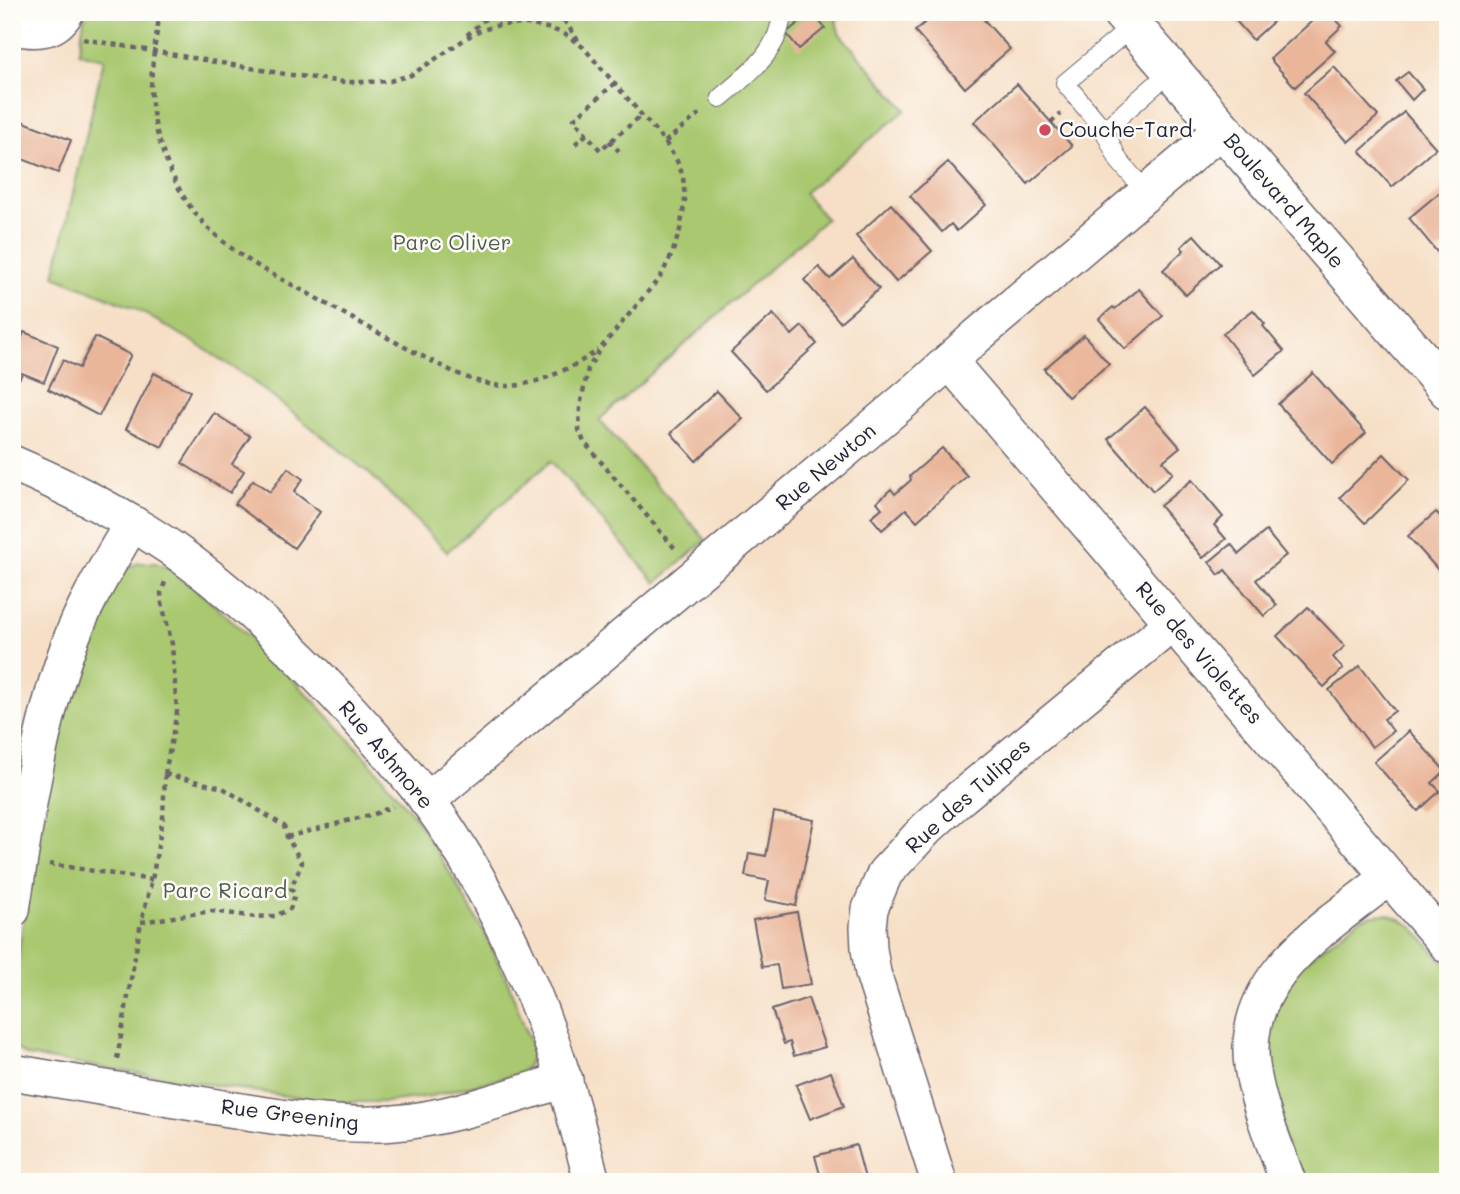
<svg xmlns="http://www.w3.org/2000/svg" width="1460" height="1194" viewBox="0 0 1460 1194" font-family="Mali,sans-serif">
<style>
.green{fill:#a9c870;stroke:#667556;stroke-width:2}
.building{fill:#eab69a}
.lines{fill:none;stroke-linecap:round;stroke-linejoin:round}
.lane-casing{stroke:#6c646c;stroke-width:20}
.street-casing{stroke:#6c646c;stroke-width:38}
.secondary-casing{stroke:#6c646c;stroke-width:41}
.path{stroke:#6c646c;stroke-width:4.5;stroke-dasharray:5 5;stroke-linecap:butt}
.lane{stroke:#fff;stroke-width:18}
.street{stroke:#fff;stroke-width:35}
.secondary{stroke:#fff;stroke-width:38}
.poi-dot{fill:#d1495b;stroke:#fdfcf7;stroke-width:2.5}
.labels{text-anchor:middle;stroke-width:5;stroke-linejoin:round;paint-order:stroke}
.poi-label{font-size:21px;fill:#22223b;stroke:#fdfcf7;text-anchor:start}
.street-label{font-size:21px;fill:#22223b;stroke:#fdfcf7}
.park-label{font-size:21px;fill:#515c4e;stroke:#fdfcf7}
</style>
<rect width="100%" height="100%" fill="#fdfcf7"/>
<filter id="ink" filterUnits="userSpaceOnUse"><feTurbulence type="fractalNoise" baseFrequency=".0143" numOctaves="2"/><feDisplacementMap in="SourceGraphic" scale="14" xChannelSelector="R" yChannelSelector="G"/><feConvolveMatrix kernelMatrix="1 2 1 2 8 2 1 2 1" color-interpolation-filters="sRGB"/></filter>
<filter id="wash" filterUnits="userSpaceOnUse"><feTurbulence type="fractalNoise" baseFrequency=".00686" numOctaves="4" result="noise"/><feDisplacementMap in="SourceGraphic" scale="28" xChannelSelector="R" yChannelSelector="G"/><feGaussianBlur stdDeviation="1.57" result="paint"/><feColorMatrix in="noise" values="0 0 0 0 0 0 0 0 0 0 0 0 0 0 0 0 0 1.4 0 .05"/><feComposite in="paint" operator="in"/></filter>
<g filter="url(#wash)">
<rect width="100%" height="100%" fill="#f6dfc6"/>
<g class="green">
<polygon points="85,12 845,12 836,20 839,33 906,110 804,193 826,219 599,420 706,540 656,583 551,461 447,552 370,474 250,379 194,342 134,308 54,276 104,59 79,53"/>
<polygon points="139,563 155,563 169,568 185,579 252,639 313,700 369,761 415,817 453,878 485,934 508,982 531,1044 532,1056 527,1067 518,1074 431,1096 387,1102 344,1102 292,1097 27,1056 18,1050 12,1040 12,992 47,773 82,652 117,577 129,567"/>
<polygon points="1386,914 1400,919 1413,927 1448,968 1448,1182 1302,1182 1280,1129 1264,1050 1280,989 1298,967 1360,919 1373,915"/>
</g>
<g id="blocks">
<g class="building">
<polygon points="812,12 825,28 799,49 786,33"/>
<polygon points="937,12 977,12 1010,49 965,88 915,31"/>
<polygon points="1228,12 1284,12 1253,40"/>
<polygon points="1322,12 1329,12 1342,26 1326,41 1335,51 1295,87 1270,59"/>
<polygon points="1334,67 1378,116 1348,142 1304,93"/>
<polygon points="1408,72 1423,89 1412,100 1396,81"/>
<polygon points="1017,84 1072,146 1028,184 974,122"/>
<polygon points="1404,112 1436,148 1392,187 1360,151"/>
<polygon points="24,122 71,140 58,173 12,155"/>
<polygon points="948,162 986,205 957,231 951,224 942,232 910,196"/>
<polygon points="1446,187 1448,189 1448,244 1437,252 1409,218"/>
<polygon points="891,204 932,251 896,282 856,236"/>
<polygon points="1194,235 1220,264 1186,295 1163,270 1184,250 1181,247"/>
<polygon points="853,259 879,289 840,322 804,280 819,267 830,279"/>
<polygon points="1139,289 1163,316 1125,349 1099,319 1113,307 1115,309"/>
<polygon points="1253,310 1265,324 1263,326 1284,351 1255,375 1223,334"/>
<polygon points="773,314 792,335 802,326 817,344 766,390 731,352"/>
<polygon points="24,332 58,346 44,382 22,373 20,378 12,375 12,339 20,342"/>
<polygon points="1084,335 1109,364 1068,397 1044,369"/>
<polygon points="95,337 131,355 99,416 48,389 63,360 79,368"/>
<polygon points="154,373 190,391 162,447 126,429"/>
<polygon points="1313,373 1366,433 1332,464 1278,404"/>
<polygon points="717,391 743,419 696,461 671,433"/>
<polygon points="1145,407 1180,447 1163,461 1173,473 1153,491 1108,439"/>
<polygon points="214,413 250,436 232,464 244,471 230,493 182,463"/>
<polygon points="942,448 967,476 917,521 906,509 882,530 871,517 882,508 877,502 891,489 895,494 911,480 910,476"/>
<polygon points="1384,454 1409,480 1365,523 1340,497"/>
<polygon points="288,468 303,479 294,492 320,512 294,548 235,504 253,480 270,492"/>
<polygon points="1192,480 1223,517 1214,525 1226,539 1203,558 1160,506"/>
<polygon points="1436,512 1448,524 1448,581 1408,536"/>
<polygon points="1266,531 1286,555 1256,580 1277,605 1264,616 1225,570 1219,575 1209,562 1231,544 1239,554"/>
<polygon points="1308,607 1345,646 1333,657 1343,669 1324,687 1277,636"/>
<polygon points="1360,666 1395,711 1384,719 1393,731 1372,747 1329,690"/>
<polygon points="1409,731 1445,771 1432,783 1440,791 1418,811 1374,762"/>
<polygon points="774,812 814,820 796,906 765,900 769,881 745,876 749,853 766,856"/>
<polygon points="797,912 811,984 781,989 777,965 762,967 753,920"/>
<polygon points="808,998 825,1047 794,1056 790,1042 784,1044 772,1010"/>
<polygon points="831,1072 844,1106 810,1119 796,1085"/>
<polygon points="856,1145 866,1182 822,1182 815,1156"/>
</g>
</g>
</g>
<g filter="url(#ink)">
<use href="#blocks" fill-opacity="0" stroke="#6c646c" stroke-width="2"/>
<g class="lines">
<defs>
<g id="lane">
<polyline points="1133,26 1065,83 1104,130 1119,161 1146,192"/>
<path d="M720,98C748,74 780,52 782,12"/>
<polyline points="1104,130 1171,71"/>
</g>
<g id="street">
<path d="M12,27C33,31 54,33 66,12"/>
<polyline points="949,361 1448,946"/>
<path d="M12,463C68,487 121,514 171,548C232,591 286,642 337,696C368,730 399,764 427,800C463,849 494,905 519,961C552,1032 573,1106 592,1182"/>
<polyline points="427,801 917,390 977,336 1222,129"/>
<path d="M12,910C26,820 38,728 70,642C86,600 110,562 132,523"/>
<path d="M12,1072C78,1083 145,1095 211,1106C271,1116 334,1128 395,1123C453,1118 510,1096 565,1080"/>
<polyline points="939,1182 873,973 869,949 868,927 870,909 885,873 927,828 960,798 1173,623"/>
<path d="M1288,1182C1275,1144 1257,1105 1252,1065C1240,975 1329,926 1389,877"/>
</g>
<polyline id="secondary" points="1121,12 1448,390"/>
</defs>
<use href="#lane" class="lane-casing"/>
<use href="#street" class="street-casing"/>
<use href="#secondary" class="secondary-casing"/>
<g class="path">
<path d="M160,12C156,37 152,61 151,86C151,126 166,169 187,202C199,221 217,237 235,251C258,268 284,280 309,294C344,314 380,334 416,353C444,367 474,385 505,386C534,387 575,367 598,350"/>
<polyline points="558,12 580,43"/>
<polyline points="984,20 993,12"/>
<polyline points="467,35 493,12"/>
<polyline points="83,39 285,74 344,82 366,82 390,81 411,75 476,32 499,25 527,24 552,29 566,35 583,47 665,142 677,161 683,176 685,200 680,230 672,254 661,276 600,349 588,369 580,406 579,430 584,442 677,551"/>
<polyline points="615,83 574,119 600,150 642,115"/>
<polyline points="1051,122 1061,114"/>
<polyline points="609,141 619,151"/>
<polyline points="665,142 703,111"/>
<polyline points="575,144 587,134"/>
<polygon points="165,774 223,788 284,826 287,837 302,863 291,888 295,895 290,909 275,916 256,917 212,911 141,922 152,880 163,818"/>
<polyline points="165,774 177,712 172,644 162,604 161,593 165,582"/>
<polyline points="287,837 377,813 393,806"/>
<polyline points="49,864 152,880"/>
<polyline points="117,1059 141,922"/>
</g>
<use href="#lane" class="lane"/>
<use href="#street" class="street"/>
<use href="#secondary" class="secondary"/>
</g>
</g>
<circle class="poi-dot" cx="1045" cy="130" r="7"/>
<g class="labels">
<g class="poi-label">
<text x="1059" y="137">Couche-Tard</text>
</g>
<g class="street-label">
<text transform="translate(1284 201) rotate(49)" y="7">Boulevard Maple</text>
<text transform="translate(826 467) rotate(-40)" y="7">Rue Newton</text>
<text transform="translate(1199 653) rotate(49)" y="7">Rue des Violettes</text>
<text transform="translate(386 755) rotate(50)" y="7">Rue Ashmore</text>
<text transform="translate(968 796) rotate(-42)" y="7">Rue des Tulipes</text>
<text transform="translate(290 1115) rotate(7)" y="7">Rue Greening</text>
</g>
<g class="park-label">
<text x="452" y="250">Parc Oliver</text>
<text x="225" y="898">Parc Ricard</text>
</g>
</g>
<rect width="1460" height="1194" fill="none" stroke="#fdfcf7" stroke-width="42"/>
</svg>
